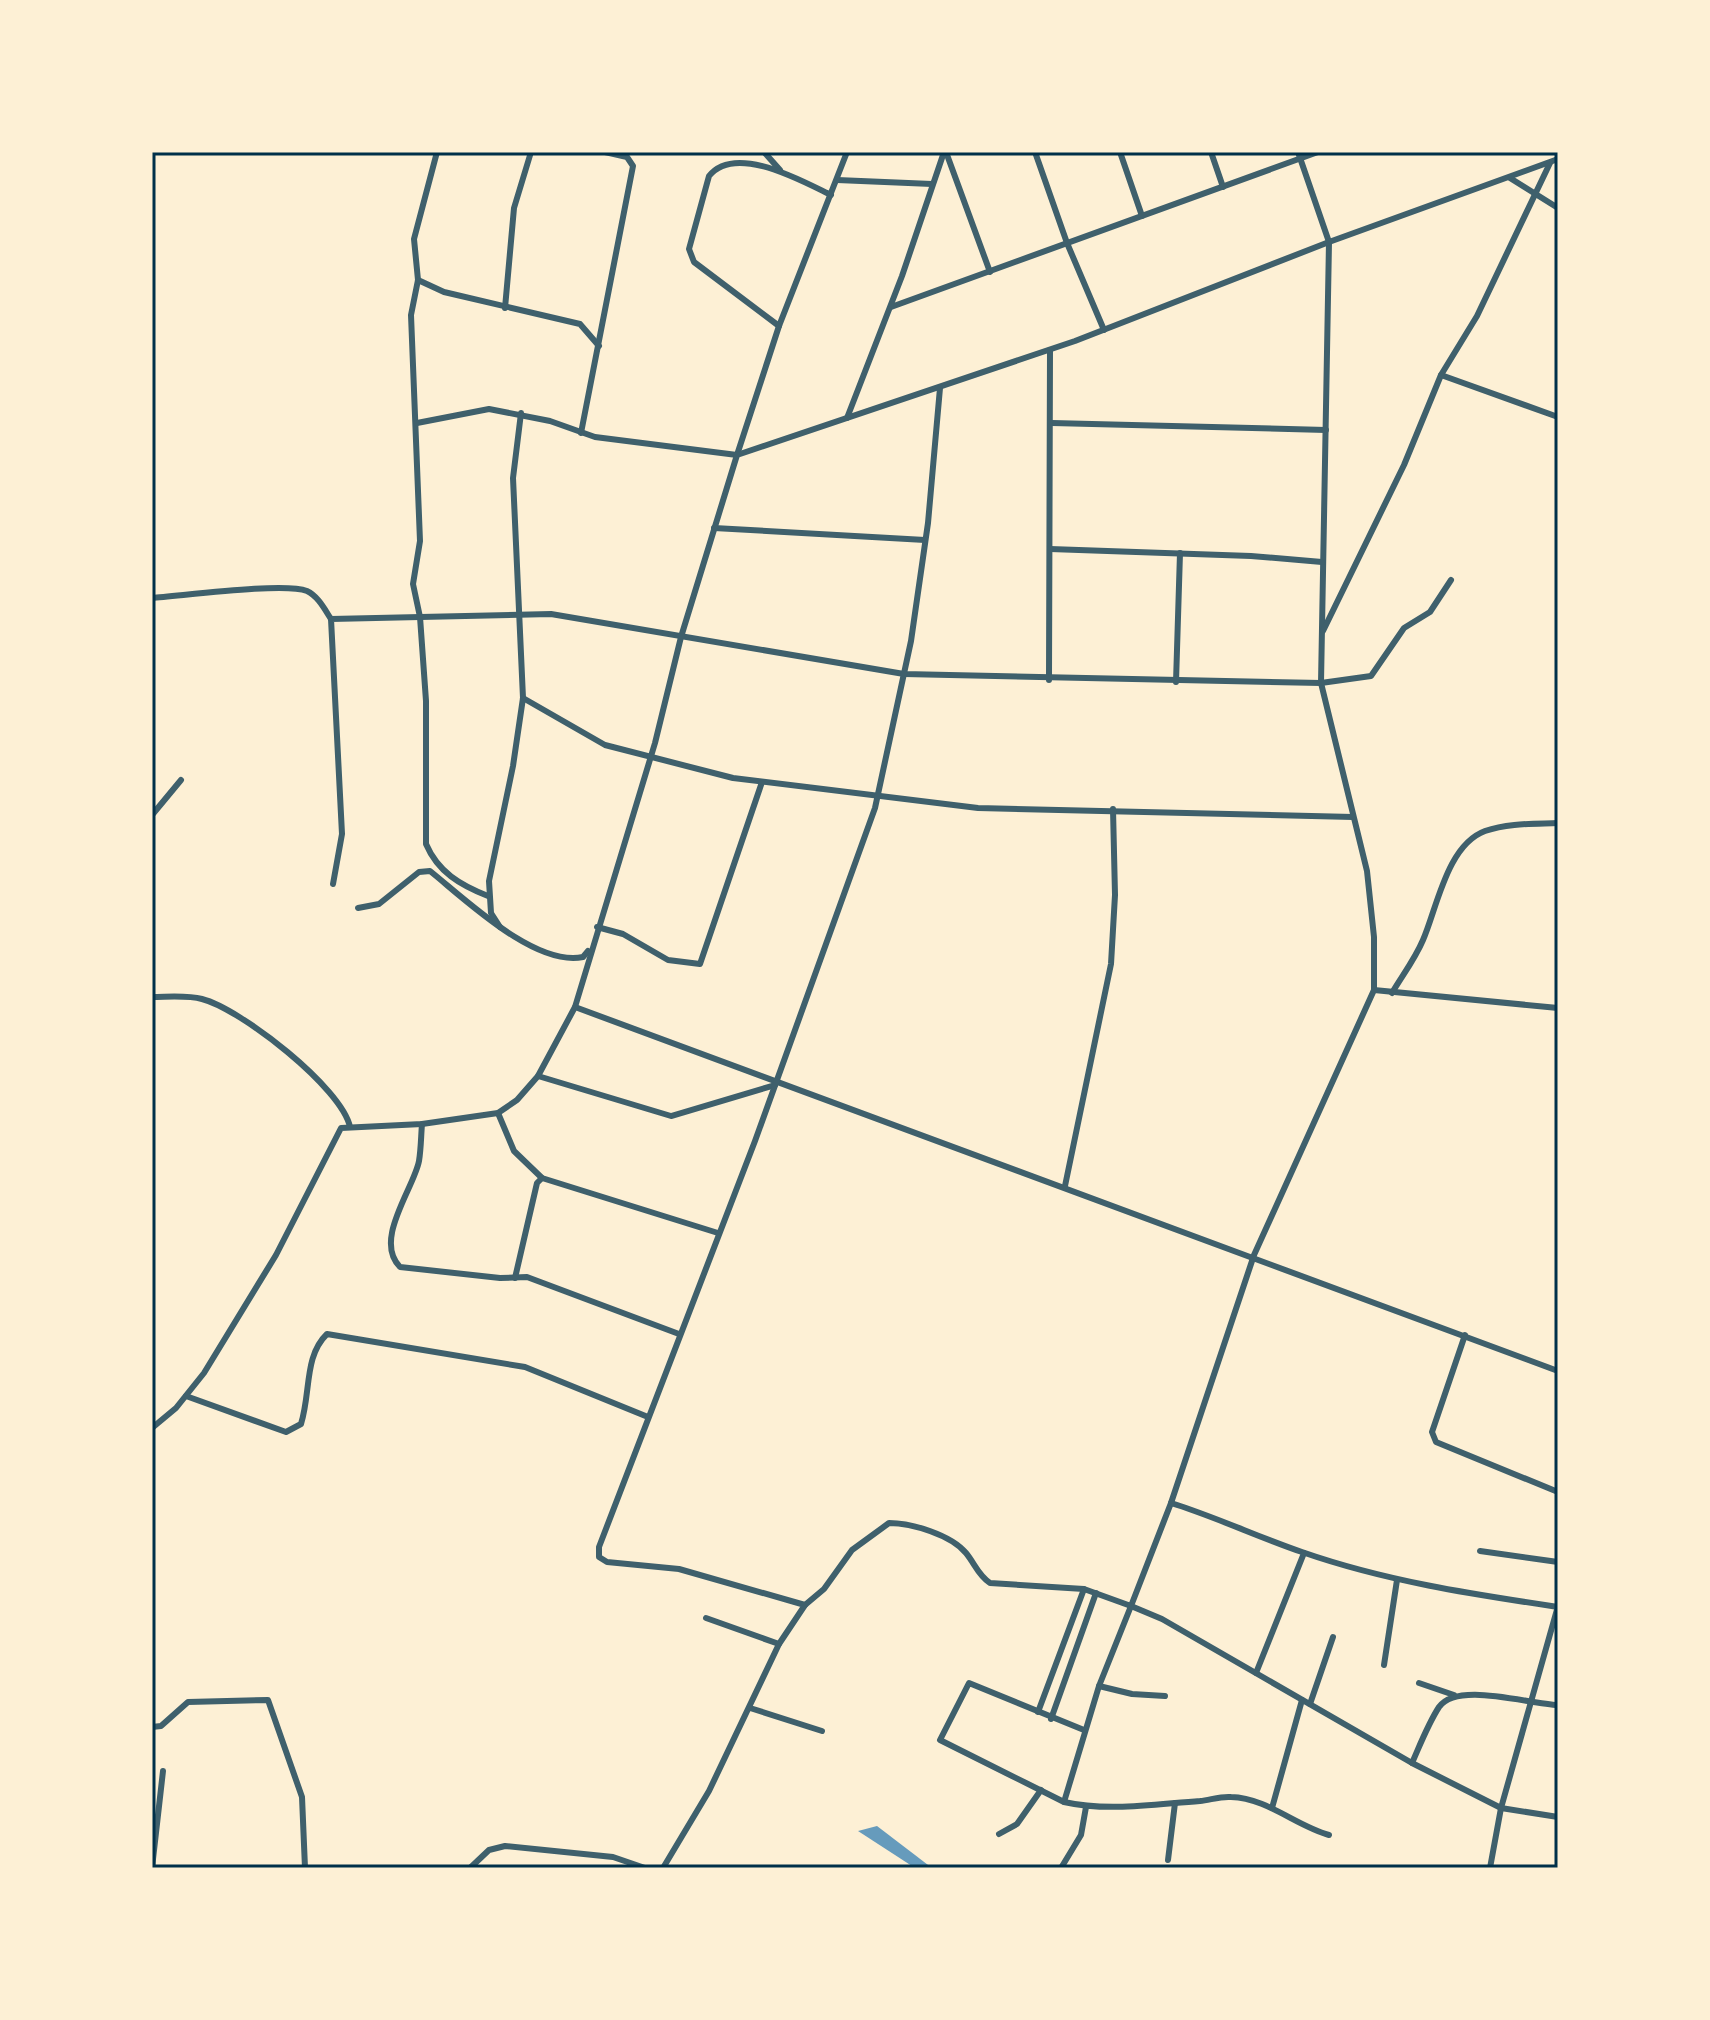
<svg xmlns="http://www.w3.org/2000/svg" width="1710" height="2020" viewBox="0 0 1710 2020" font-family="'Alegreya Sans',sans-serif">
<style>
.water{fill:#669bbc}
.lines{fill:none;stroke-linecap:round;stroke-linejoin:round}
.minor{stroke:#3f606c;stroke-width:6}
.neatline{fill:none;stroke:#003049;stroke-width:3}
</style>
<rect width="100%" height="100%" fill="#fdf0d5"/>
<polygon class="water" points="877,1826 932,1868 915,1868 858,1831"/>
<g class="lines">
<g class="minor">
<path d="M437,152L414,239L418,280L411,315L420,541L413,584L420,617L426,701V844C438,872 460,885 488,896"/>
<polyline points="764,152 780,170"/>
<polyline points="946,152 990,272"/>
<polyline points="1035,152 1067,243 1104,330"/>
<polyline points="1120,152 1142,216"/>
<polyline points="1211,152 1223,187"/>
<polyline points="1298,152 1329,242 1321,683 1367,871 1374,937 1374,990 1254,1255 1171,1503 1131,1606 1162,1619 1412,1763 1501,1808 1558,1817"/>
<polyline points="1510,178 1558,208"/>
<polyline points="837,180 932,184"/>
<polyline points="418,280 444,292 580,324 599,346"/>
<polyline points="891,307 1318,152"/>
<polyline points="505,308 514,208 531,152"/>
<path d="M779,326L694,262L689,249L709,176C735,143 802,181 831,195"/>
<polyline points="1441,375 1558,417"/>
<polyline points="847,418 902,276 944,152"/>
<polyline points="417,423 489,409 550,421 595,437 737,455 779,326 847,152"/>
<polyline points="1052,423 1326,430"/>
<polyline points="581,433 633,166 627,157 605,152"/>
<polyline points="714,528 925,540"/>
<polyline points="1050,549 1251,556 1322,562"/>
<path d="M152,598C182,596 284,582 307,591C318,596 325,610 331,619"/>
<polyline points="1323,631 1404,465 1441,375 1477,316 1550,163"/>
<polyline points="1049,680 1050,350"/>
<polyline points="1176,682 1180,553"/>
<polyline points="523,698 605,745 733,778 978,808 1353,817"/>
<polyline points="152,815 181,780"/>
<polyline points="333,884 342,834 331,619 551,614 904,674 1321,683 1371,676 1404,628 1430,612 1451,580"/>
<path d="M358,908L379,904L419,872L430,871C465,899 535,967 583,957L588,951"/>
<polyline points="500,927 491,913 489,881 513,766 523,698 513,478 521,413"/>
<polyline points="597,927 623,934 668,960 700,964 762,782"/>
<polyline points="1374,990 1558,1008"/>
<path d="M1392,993C1402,976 1415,959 1423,940C1437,908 1447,845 1485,831C1508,823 1534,824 1558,823"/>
<path d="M152,997C168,997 187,995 202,999C241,1009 342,1088 350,1127"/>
<polyline points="575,1007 1558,1371"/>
<polyline points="538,1076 671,1116 775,1085"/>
<polyline points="498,1113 514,1151 542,1178 718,1233"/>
<path d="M422,1124C421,1136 421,1149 419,1161C414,1188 373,1240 400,1267L500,1278L527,1277L679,1334"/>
<polyline points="1065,1186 1111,964 1115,895 1113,809"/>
<polyline points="515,1278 537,1183 542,1178"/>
<polyline points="1465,1335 1432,1432 1436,1442 1558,1492"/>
<path d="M186,1396L286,1432L301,1424C311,1392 304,1356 327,1334L525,1367L648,1417"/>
<polyline points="152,1428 176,1408 204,1373 276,1255 341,1128 422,1124 498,1113 517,1100 538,1076 575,1007 655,743 681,637 737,455 1075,341 1329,242 1558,159"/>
<path d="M1171,1503C1216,1517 1258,1537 1302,1552C1385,1581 1471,1594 1558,1607"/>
<polyline points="1480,1551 1558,1562"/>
<path d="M805,1605L824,1589L852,1550L889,1523C912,1523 951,1535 966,1553C975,1564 978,1575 990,1583L1084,1589L1131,1606L1099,1686L1064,1802"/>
<polyline points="706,1618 779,1644"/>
<polyline points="1384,1665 1397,1580"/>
<polyline points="1256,1673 1304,1553"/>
<polyline points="1419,1683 1454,1695"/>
<polyline points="1099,1686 1132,1694 1165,1696"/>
<polyline points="1310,1704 1333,1637"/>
<polyline points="750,1708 822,1731"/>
<polyline points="1038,1712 1084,1589"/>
<polyline points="1051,1719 1096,1593"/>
<polyline points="152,1727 161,1726 188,1702 268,1700 302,1797 305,1868"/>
<path d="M1084,1730L969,1683L940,1740L1064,1802C1108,1812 1156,1804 1200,1801C1210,1800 1221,1796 1231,1797C1267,1798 1296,1826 1329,1835"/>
<path d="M1412,1763C1420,1745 1428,1724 1439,1707C1457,1681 1528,1704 1558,1705"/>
<polyline points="1272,1808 1302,1700"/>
<polyline points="999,1834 1017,1824 1041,1790"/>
<polyline points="1168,1860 1175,1803"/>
<polyline points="152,1868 163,1771"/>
<polyline points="470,1868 489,1850 505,1846 613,1857 645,1868"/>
<polyline points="663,1868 709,1791 779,1644 805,1605 679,1569 607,1562 599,1557 599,1547 755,1141 875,808 911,641 928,523 940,388"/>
<polyline points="1061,1868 1081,1835 1086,1807"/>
<polyline points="1490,1868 1501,1808 1558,1606"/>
</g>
</g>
<rect width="1710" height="2020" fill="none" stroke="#fdf0d5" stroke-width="308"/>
<rect x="154" y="154" width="1402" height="1712" class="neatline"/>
</svg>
